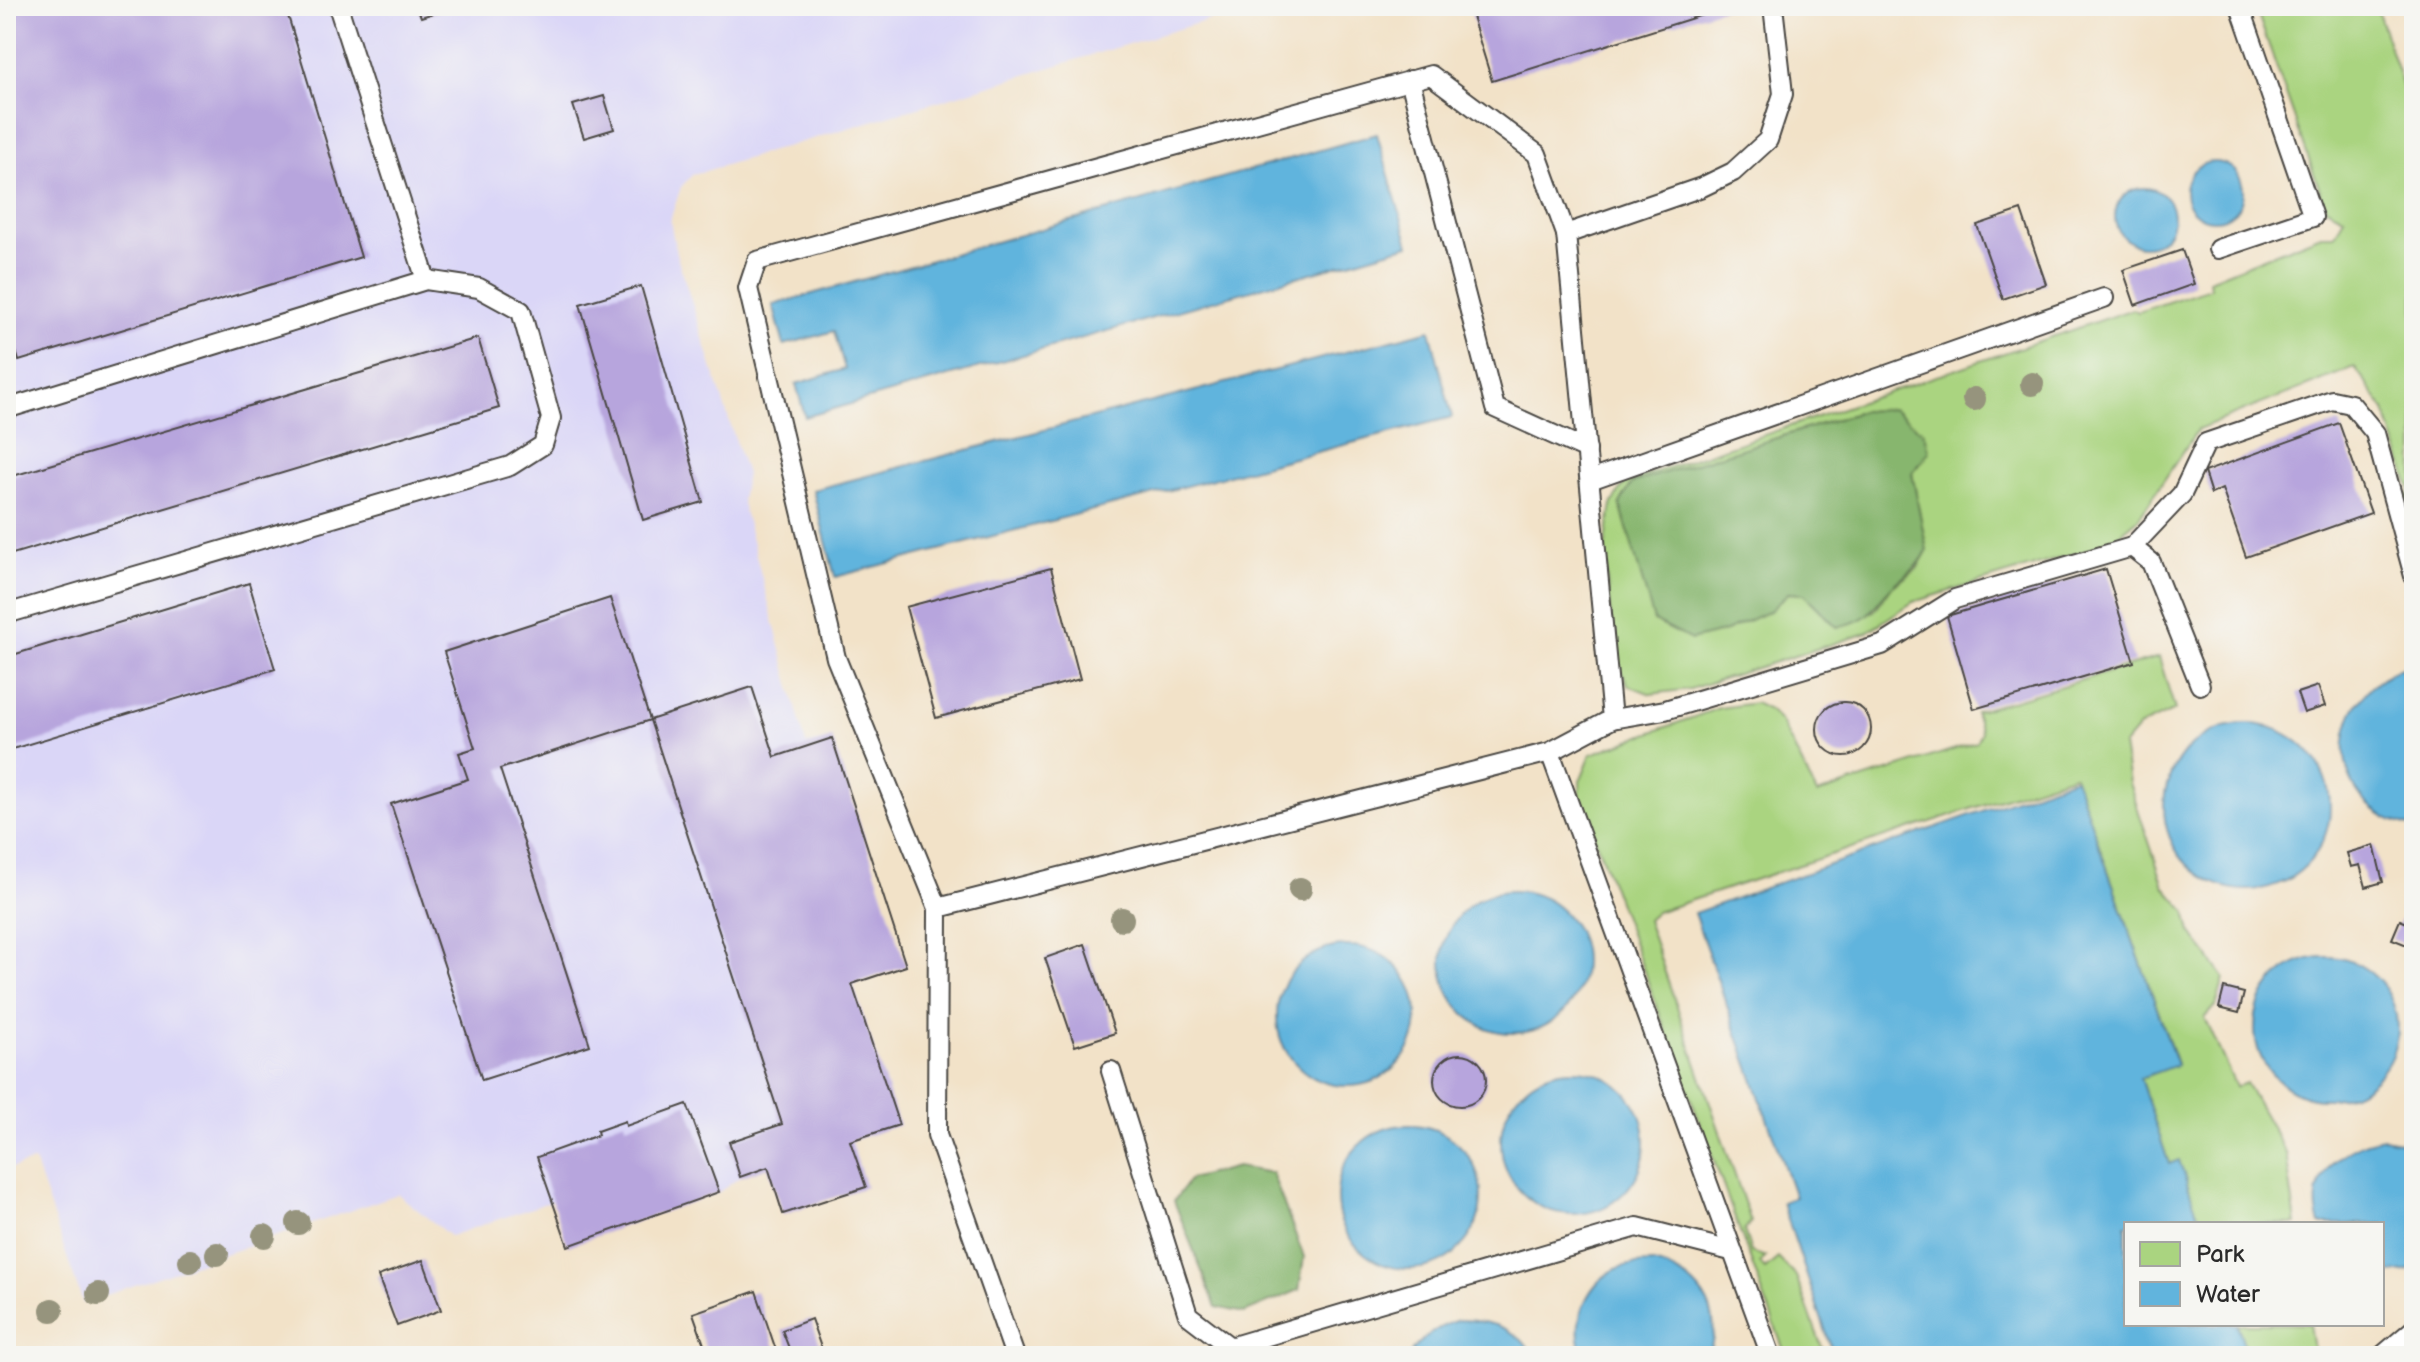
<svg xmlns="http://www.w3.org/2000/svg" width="2420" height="1362" viewBox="0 0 2420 1362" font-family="'Balsamiq Sans',sans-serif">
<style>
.built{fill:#dad6f7}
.green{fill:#aad480;stroke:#6a8056;stroke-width:2;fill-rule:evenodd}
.forest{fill:#87b66e;stroke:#59704c;stroke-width:2}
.water{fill:#61b4dd;stroke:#467084;stroke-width:2}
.building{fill:#b7a5dd}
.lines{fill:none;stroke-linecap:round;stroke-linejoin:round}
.lane-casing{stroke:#494643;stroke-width:22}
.lane{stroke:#fff;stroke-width:18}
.tree{fill:#96947d}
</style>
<rect width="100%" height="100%" fill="#f6f6f2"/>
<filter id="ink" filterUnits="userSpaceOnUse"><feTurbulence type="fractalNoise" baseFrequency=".0125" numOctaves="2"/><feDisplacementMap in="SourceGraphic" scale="16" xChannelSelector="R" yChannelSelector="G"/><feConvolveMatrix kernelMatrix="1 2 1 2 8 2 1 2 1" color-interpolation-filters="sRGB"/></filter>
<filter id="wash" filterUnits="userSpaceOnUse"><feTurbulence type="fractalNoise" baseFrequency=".006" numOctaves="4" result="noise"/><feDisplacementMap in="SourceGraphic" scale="32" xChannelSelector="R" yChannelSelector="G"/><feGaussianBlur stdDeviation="1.8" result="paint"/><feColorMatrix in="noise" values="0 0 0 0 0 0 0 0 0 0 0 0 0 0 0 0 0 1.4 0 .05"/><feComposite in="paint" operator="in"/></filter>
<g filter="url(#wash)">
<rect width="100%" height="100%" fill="#f2e2c8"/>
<polygon class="built" points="6,6 1255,6 692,175 681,187 670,220 676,253 746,474 741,499 806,745 832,738 906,966 853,984 899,1125 851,1141 866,1187 768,1167 740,1177 719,1192 568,1246 552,1201 450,1236 398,1194 83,1303 34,1161 6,1170"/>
<g class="green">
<path d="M2255,6H2376L2414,120V529L2400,498L2412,493L2385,411L2355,367L2198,429L2138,519L2108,544L1913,602L1864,634L1690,689L1651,694L1628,685L1615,658L1604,553L1612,504L1626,482L2133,309L2138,312L2210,288L2209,280L2321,235H2335L2344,217L2326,208ZM1894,410L1912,473L1927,551L1917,569L1892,587L1874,611L1837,627L1804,594L1788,593L1655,621L1620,504L1632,483L1863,411Z"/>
<polygon points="2159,657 2175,710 2140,726 2123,746 2129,783 2164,886 2186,911 2191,932 2224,978 2216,1006 2205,1018 2236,1087 2246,1083 2286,1153 2296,1224 2201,1224 2179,1161 2169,1164 2140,1078 2177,1064 2074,775 1656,912 1647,920 1751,1222 1744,1230 1751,1252 1766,1257 1760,1263 1765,1269 1778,1258 1796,1276 1825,1356 1786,1356 1580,798 1580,781 1591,754 1719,708 1755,703 1769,710 1781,722 1817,794 1977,742 1981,732 1975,712"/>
<polygon points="2237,1324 2309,1324 2314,1356 2248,1356"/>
</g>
<g class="forest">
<path d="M1893,409L1924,433L1929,452L1912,473L1927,551C1914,574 1908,571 1892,587C1868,610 1874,619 1837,627L1804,594L1788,593L1770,611L1726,631L1691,640L1654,621L1620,504L1632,483L1863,411Z"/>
<polygon points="1237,1167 1272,1173 1304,1257 1299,1290 1244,1313 1216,1307 1174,1201 1190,1179"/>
</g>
<g class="water">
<polygon points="1377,134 1409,245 805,417 796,384 845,369 834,331 784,345 773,305"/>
<circle cx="2214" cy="191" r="29"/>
<circle cx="2144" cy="217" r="29"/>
<polygon points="1430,330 1452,417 835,577 813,490"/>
<path d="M2414,664V827C2321,809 2322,688 2414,664Z"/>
<circle cx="2247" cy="807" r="83"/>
<polygon points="2075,778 2177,1065 2140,1078 2169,1164 2179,1160 2201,1224 2126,1224 2126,1324 2237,1324 2248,1356 1834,1356 1782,1202 1795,1197 1694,913"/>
<circle cx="1513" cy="962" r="71"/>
<circle cx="1347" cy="1016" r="70"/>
<circle cx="2326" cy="1028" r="71"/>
<circle cx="1573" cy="1142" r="72"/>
<circle cx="1409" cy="1197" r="72"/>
<path d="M2384,1138L2414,1144V1268L2406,1271L2382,1274V1224H2320C2305,1178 2342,1144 2384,1138Z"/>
<path d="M1653,1263C1697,1274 1726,1310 1708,1356H1584C1570,1324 1585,1285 1616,1269C1628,1264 1640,1263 1653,1263Z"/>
<path d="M1458,1320C1488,1320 1519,1327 1533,1356H1409C1422,1337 1436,1328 1458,1320Z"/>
</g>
<g id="blocks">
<g class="building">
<polygon points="31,6 285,6 361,257 19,361 6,318 6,14"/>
<polygon points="417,6 453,6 453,7 421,17"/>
<polygon points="1492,6 1728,6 1728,7 1492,81 1471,13"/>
<polygon points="604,96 614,129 584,138 573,105"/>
<polygon points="2021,210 2046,284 2003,299 1977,225"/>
<polygon points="2182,250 2194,284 2135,305 2123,270"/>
<polygon points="641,286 703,502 643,520 580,304"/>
<polygon points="478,338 499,408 6,556 6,478"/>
<polygon points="2339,423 2371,513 2246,557 2222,489 2211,494 2204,472"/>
<polygon points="1051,568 1080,679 936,718 906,607"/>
<polygon points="2106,569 2134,662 1974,709 1947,616"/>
<polygon points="249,583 275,669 6,751 6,657"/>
<polygon points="610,598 650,720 752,687 775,757 832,738 906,966 852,984 899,1125 850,1141 866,1187 783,1214 768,1167 740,1177 729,1142 782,1124 650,720 500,769 590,1045 482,1080 391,804 468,779 459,753 475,748 444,652"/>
<polygon points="2318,686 2325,706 2304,713 2297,693"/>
<circle cx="1844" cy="729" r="27"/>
<polygon points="2374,845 2383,882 2366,887 2360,865 2351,867 2347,853"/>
<polygon points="2400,920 2414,926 2412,947 2392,939"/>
<polygon points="1085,944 1115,1033 1075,1046 1045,958"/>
<polygon points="2224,988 2244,993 2239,1013 2219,1008"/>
<circle cx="1460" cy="1080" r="26"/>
<polygon points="687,1104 719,1192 568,1246 537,1157 598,1135 597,1131 625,1121 626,1126"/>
<polygon points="423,1260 441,1310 397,1326 378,1276"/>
<polygon points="756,1291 778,1356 708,1356 693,1313"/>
<polygon points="811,1319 824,1356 792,1356 782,1330"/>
</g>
</g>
</g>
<g filter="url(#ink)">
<use href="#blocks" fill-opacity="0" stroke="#494643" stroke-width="2"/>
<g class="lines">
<defs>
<g id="lane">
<polyline points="338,6 426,280"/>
<polyline points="1410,80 1495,408 1587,450"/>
<polyline points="2218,249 2313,217 2240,6"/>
<polyline points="6,409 426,280 479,288 521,311 551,418 543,445 510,466 6,614"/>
<polyline points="1590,480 2104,298"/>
<polyline points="2132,547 2151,562 2200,685"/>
<polyline points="1612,719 1566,234 1702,187 1733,172 1768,140 1783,94 1773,6"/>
<polyline points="1550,752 1771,1356"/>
<polyline points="938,908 836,658 748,288 757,261 1431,75 1537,154 1566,234"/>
<polyline points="1111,1071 1188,1315 1230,1347 1637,1227 1731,1251"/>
<polyline points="1015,1356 937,1135 938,908 1550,752 1612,719 1665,710 1882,645 1955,599 2132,547 2182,494 2206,443 2332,400 2351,404 2375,433 2414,576"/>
<polyline points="2382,1356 2414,1329"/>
</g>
</defs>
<use href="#lane" class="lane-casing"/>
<use href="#lane" class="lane"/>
</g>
<g class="tree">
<circle cx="2032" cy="384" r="12"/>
<circle cx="1974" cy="399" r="12"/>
<circle cx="1300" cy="889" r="12"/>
<circle cx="1122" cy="919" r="12"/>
<circle cx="298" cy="1223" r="12"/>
<circle cx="264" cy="1236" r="12"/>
<circle cx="217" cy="1254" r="12"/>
<circle cx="190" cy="1261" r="12"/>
<circle cx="98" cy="1294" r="12"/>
<circle cx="52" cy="1310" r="12"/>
</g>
</g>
<rect width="2420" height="1362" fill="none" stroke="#f6f6f2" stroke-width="32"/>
<rect x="2124" y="1222" width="260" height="104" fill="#f6f6f2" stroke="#a5a5a2" stroke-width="2"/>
<rect x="2140" y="1242" width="40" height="24" fill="#aad480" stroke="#a5a5a2" stroke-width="2"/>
<text x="2196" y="1262" font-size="24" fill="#2b2b2b">Park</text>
<rect x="2140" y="1282" width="40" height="24" fill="#61b4dd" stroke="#a5a5a2" stroke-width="2"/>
<text x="2196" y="1302" font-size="24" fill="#2b2b2b">Water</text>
</svg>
